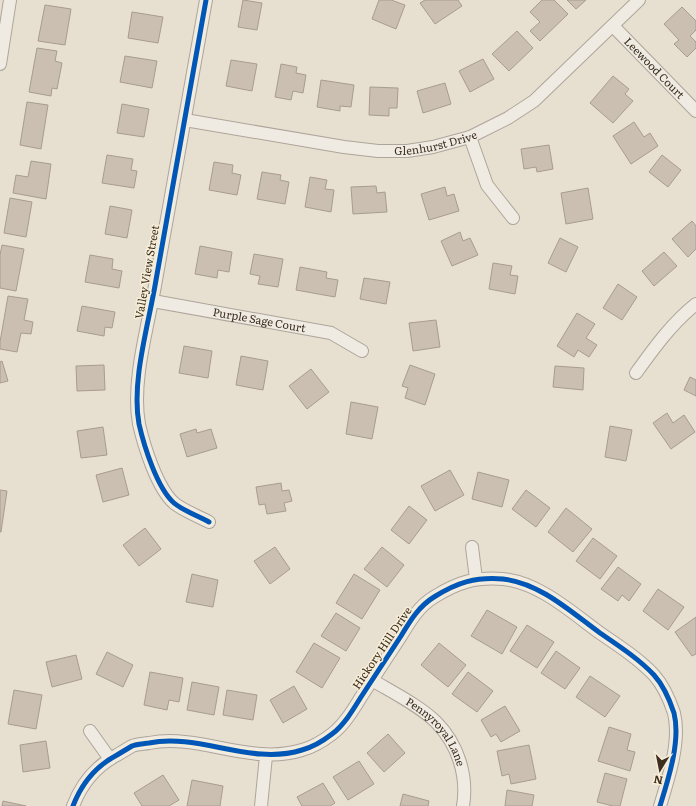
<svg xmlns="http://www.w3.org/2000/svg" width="696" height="806" viewBox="0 0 696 806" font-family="Literata,serif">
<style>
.building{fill:#cbbfb2;stroke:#a89c90}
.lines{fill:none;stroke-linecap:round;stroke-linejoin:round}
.minor-casing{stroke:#ada599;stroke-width:14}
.minor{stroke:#efebe3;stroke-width:12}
.cycleway-casing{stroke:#f7eed8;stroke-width:8}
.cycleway{stroke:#0057b8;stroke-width:5}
.labels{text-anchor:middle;stroke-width:3;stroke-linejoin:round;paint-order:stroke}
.street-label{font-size:11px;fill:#3d2e20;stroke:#f7eed8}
</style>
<rect width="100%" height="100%" fill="#e7e0d1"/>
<g class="building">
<polygon points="243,0 262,3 257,30 238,27"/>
<polygon points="379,0 391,0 405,5 396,29 372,19"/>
<polygon points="425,0 458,0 462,6 435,24 420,3"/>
<polygon points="542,0 554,0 568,14 540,41 530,31 540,22 530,12"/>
<polygon points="567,0 586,0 576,9"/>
<polygon points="45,5 71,9 65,45 38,41"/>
<polygon points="682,7 696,21 696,30 690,36 696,42 696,48 687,57 674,44 679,40 664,24"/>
<polygon points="132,12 163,17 158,43 128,38"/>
<polygon points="517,31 533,48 509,71 492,54"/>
<polygon points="37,48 57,51 55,61 62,63 57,89 52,88 51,96 29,92"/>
<polygon points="125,56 157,61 152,88 120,82"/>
<polygon points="483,59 494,79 470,92 459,71"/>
<polygon points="231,60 257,64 252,91 226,86"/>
<polygon points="281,64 297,67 296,73 306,75 303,93 293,91 291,100 275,97"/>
<polygon points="613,76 629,89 625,94 633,101 613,123 590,103"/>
<polygon points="321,80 354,85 351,107 340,106 340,111 317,107"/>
<polygon points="445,83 451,104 423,113 417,91"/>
<polygon points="370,87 398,88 397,108 389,108 389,116 369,115"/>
<polygon points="27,102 48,105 41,149 20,145"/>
<polygon points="122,104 149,109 144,137 117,133"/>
<polygon points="634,122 644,137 650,133 658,146 631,164 613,136"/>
<polygon points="549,145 553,169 537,172 536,167 524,169 521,149"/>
<polygon points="107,155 133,159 131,170 137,171 134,188 102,183"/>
<polygon points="662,155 681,170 668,187 649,172"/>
<polygon points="31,161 51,164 46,199 13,193 16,175 28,177"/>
<polygon points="214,162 233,165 232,173 241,175 237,195 209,190"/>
<polygon points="262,172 281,175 280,180 289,182 285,204 257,199"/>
<polygon points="310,177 327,180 325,189 334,190 331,212 305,207"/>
<polygon points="376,186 377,193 385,192 387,212 353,214 351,187"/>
<polygon points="445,187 447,196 454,194 459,211 429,220 421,194"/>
<polygon points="588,188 593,219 566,224 561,193"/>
<polygon points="10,198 32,202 26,237 4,233"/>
<polygon points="110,206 132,210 127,238 105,234"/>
<polygon points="692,221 696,226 696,249 688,257 672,239"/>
<polygon points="460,232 463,241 470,238 478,255 452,266 441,241"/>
<polygon points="560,238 578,247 566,272 548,263"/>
<polygon points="2,245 24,249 16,291 0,288 0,255"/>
<polygon points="200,246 232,252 229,272 218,270 217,278 195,274"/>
<polygon points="664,252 677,266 654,286 642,271"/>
<polygon points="254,254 283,259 278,287 258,284 260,276 250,274"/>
<polygon points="90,255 113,259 112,269 122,271 119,288 85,282"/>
<polygon points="493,263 512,266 510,275 518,276 515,294 489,289"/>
<polygon points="300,267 327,272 326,278 338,280 335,297 296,290"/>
<polygon points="364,278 390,282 386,304 360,299"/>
<polygon points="618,284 637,297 622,320 603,308"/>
<polygon points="8,296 28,299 24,320 33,322 31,334 21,333 17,352 0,349 0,342"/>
<polygon points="82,306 115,312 112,328 105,327 104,336 77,331"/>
<polygon points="577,313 595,324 586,338 597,345 589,357 578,350 574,357 557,346"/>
<polygon points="436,320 440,347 413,351 409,323"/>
<polygon points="184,346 212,351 208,378 179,373"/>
<polygon points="241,356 268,361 263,390 236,385"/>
<polygon points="2,361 8,381 0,383 0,362"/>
<polygon points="104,365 105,390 77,391 76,366"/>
<polygon points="410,365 435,374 425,405 405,398 408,388 402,386"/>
<polygon points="555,366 584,368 583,390 553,387"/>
<polygon points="311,369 329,392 307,409 289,386"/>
<polygon points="690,377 696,380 696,396 684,390"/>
<polygon points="351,402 378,407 372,439 346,434"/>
<polygon points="667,413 673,423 684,415 695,432 671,449 653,423"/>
<polygon points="610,426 632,430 626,461 605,457"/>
<polygon points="103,427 107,455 81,458 77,431"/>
<polygon points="196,429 197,433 211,429 217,448 187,457 180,434"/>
<polygon points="122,468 129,495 103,502 96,475"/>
<polygon points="450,470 464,495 435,511 421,486"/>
<polygon points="478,472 509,480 502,507 472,499"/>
<polygon points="281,483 282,491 289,490 292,501 284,503 286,511 267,514 265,504 259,505 256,487"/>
<polygon points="0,490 7,491 1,532 0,532"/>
<polygon points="526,490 550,508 536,527 512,509"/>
<polygon points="409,506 427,520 409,544 391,530"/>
<polygon points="566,508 592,529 573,552 548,532"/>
<polygon points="145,528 161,549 139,566 123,545"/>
<polygon points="593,538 617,556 600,579 576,561"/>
<polygon points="275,547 290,569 270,584 254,561"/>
<polygon points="382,547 404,565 387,587 364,569"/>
<polygon points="618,567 641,584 629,601 622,595 618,601 601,589"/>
<polygon points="192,574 218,580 213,607 186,602"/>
<polygon points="354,574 380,590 362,619 336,603"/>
<polygon points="658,589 684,607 668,630 643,611"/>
<polygon points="487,610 517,627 502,654 471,636"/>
<polygon points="336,613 360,628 346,651 321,636"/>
<polygon points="696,617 696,654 692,656 675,632"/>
<polygon points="527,625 554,642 537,668 510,651"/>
<polygon points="314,643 340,658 322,688 296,672"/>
<polygon points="439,643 466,665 448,687 421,665"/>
<polygon points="556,651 580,668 565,689 541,673"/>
<polygon points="107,652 133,665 123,687 96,674"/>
<polygon points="76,655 82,679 52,687 46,662"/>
<polygon points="150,672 183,678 179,702 169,700 167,710 144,705"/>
<polygon points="468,672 493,691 477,712 452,694"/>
<polygon points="590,676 620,696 605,717 576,697"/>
<polygon points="192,682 219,687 214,715 187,710"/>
<polygon points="294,686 307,709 283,723 270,700"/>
<polygon points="14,690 42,695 36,729 8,724"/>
<polygon points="227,690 257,695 253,720 223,715"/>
<polygon points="505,706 520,731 501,742 496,734 491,737 481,720"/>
<polygon points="609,727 631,734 627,750 635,752 630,771 598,761"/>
<polygon points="388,734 405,753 384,772 367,753"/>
<polygon points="46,741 50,768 23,772 20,745"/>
<polygon points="529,745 536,779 511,784 509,774 502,776 497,751"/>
<polygon points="359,761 374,784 348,800 333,777"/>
<polygon points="605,773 627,779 620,806 613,806 597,802"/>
<polygon points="163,775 179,800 169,806 142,806 134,793"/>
<polygon points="192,780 223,786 220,806 187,806"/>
<polygon points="323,783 335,803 330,806 302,806 297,797"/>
<polygon points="507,790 534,795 532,806 505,806"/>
<polygon points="403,794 429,801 428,806 400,806"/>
<polygon points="3,801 26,806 2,806"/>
</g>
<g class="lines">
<defs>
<g id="minor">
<path d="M206,0C189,93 173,187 156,280C149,323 131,381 139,424C144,446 157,488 174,503C182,510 200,517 209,522"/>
<path id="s1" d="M613,26L696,111"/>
<polyline points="0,64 10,0"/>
<path id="s2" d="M185,120L344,147L378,151H407L433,147L470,137L508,118L534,101L639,0"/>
<polyline points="470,137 487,185 513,218"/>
<path id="s3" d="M153,301L331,333L362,351"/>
<path d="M636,373C654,348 672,323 696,304"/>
<polyline points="472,547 476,579"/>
<path id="s4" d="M372,680C392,692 420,706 436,722C458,744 468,776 463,806"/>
<polyline points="90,731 110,759"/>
<path d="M73,806C81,785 96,766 117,755C122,752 127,749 132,746C137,744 143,744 149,743C200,733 251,766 302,750C313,747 323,741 332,734C344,725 353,710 361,697C374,677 388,656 401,636C410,621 419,606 434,597C458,582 475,577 503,579C540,583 571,612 600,633C619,646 639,659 654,675C663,685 670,701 674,713C681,741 668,780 660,806"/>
<polyline points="261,806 266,756"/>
</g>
</defs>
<use href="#minor" class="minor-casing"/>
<use href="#minor" class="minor"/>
<defs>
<g id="cycleway">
<path d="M206,0C189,93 173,187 156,280C149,323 131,381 139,424C144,446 157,488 174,503C182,510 200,517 209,522"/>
<path d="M73,806C81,785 96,766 117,755C122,752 127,749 132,746C137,744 143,744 149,743C200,733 251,766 302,750C313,747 323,741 332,734C344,725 353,710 361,697C374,677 388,656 401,636C410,621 419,606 434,597C458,582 475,577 503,579C540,583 571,612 600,633C619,646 639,659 654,675C663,685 670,701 674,713C681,741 668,780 660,806"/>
</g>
</defs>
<use href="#cycleway" class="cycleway-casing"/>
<use href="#cycleway" class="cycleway"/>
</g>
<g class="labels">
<g class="street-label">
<text dy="4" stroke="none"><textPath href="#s1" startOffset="59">Leewood Court</textPath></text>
<text dy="4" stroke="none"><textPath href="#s2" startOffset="254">Glenhurst Drive</textPath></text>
<text transform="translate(147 272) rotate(-80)" y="4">Valley View Street</text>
<text dy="4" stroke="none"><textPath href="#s3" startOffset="108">Purple Sage Court</textPath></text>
<text transform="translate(382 648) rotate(-56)" y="4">Hickory Hill Drive</text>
<text dy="4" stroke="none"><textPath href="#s4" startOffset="84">Pennyroyal Lane</textPath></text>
</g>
</g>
<g transform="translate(660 770) rotate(190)" stroke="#f7eed8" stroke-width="3" paint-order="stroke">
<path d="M0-3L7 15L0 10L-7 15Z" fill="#3d2e20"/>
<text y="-6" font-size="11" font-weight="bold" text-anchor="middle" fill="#3d2e20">N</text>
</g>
</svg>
